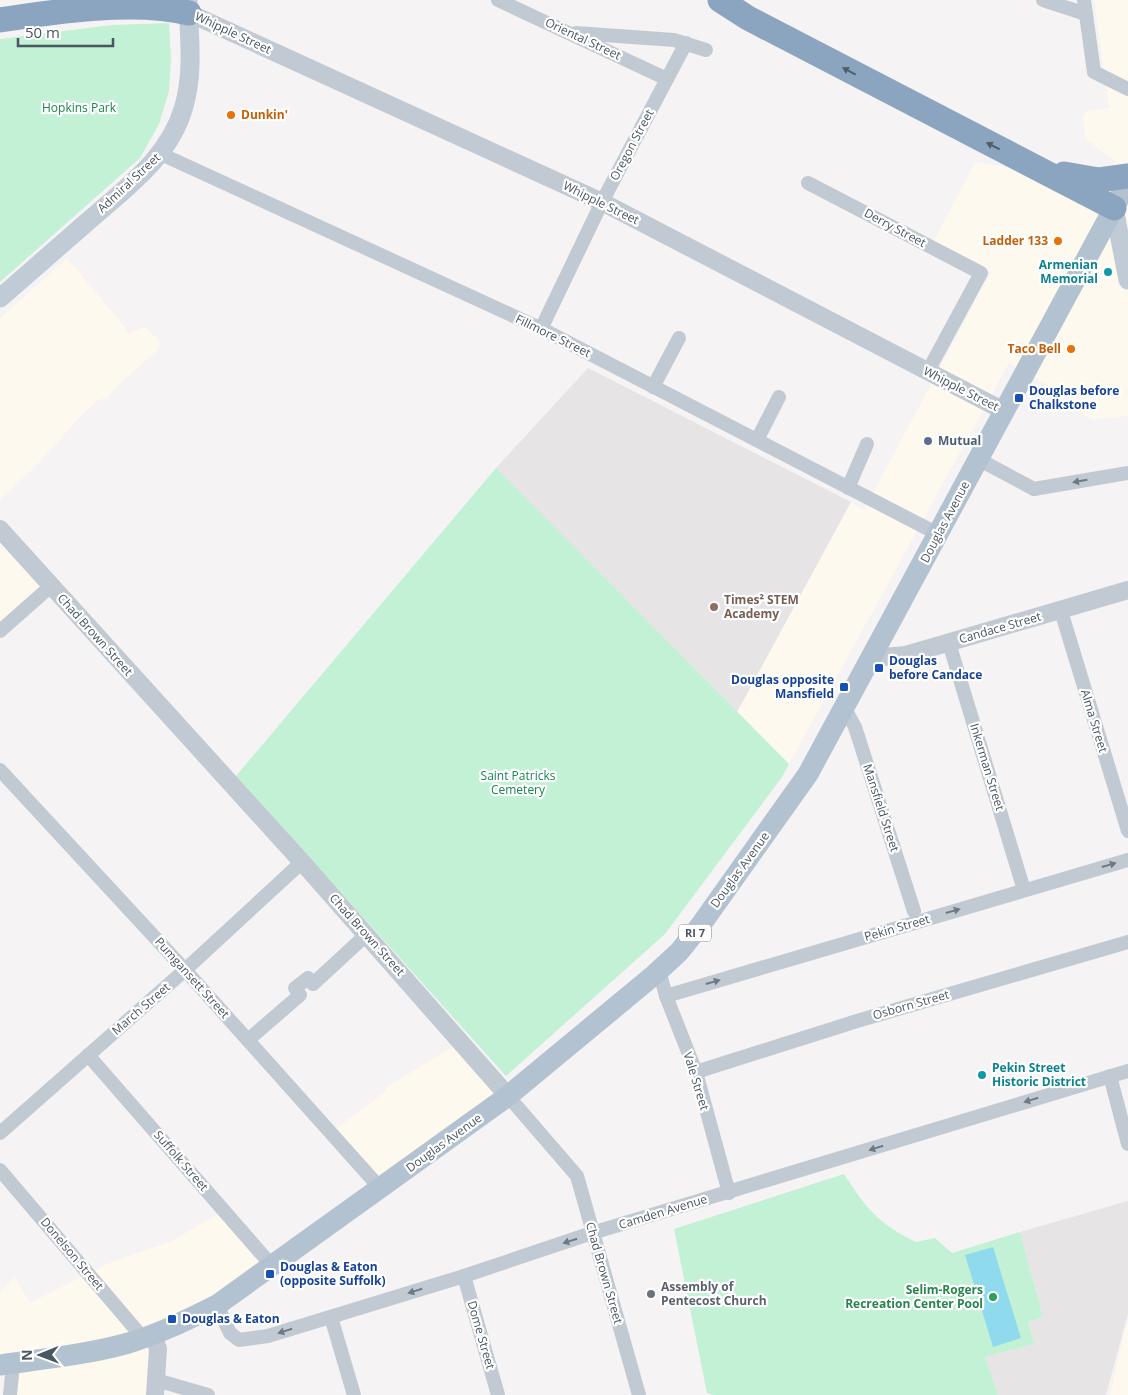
<svg xmlns="http://www.w3.org/2000/svg" width="1128" height="1395" viewBox="0 0 1128 1395" font-family="'Open Sans',sans-serif">
<style>
.commercial{fill:#fdf9ef}
.education{fill:#e6e4e5}
.green{fill:#c3f1d5}
.water{fill:#90daee}
.lines{fill:none;stroke-linecap:round;stroke-linejoin:round}
.minor{stroke:#c1cad2;stroke-width:14}
.tertiary{stroke:#c1cad2;stroke-width:18}
.secondary{stroke:#c1cbd6;stroke-width:19}
.primary{stroke:#b3c2d1;stroke-width:21}
.motorway{stroke:#8ba5c1;stroke-width:25}
.oneway{fill:#505e6b}
.oneway2{fill:#6e7983}
.food-dot{fill:#e8710a;stroke:#fff;stroke-width:2}
.culture-dot{fill:#0f9aa8;stroke:#fff;stroke-width:2}
.transit-dot{fill:#1a4fb4;stroke:#fff;stroke-width:2}
.service-dot{fill:#5c6f8a;stroke:#fff;stroke-width:2}
.education-dot{fill:#8d6e63;stroke:#fff;stroke-width:2}
.worship-dot{fill:#6b7280;stroke:#fff;stroke-width:2}
.leisure-dot{fill:#2e9e5b;stroke:#fff;stroke-width:2}
.labels{text-anchor:middle;stroke-width:4.5;stroke-linejoin:round;paint-order:stroke}
.shield{fill:#fff;stroke:#808990;stroke-width:1}
.shield-label{font-size:11px;font-weight:bold;fill:#4a5661}
.street-label{font-size:12px;fill:#4a5661;stroke:#fff}
.park-label{font-size:12px;fill:#17864f;stroke:#fff}
.food-label{font-size:12px;font-weight:bold;fill:#c56008;stroke:#fff;text-anchor:end}
.culture-label{font-size:12px;font-weight:bold;fill:#0d838f;stroke:#fff;text-anchor:end}
.transit-label{font-size:12px;font-weight:bold;fill:#164399;stroke:#fff;text-anchor:start}
.service-label{font-size:12px;font-weight:bold;fill:#4e5e75;stroke:#fff;text-anchor:start}
.education-label{font-size:12px;font-weight:bold;fill:#785e54;stroke:#fff;text-anchor:start}
.worship-label{font-size:12px;font-weight:bold;fill:#5b616d;stroke:#fff;text-anchor:start}
.leisure-label{font-size:12px;font-weight:bold;fill:#27864d;stroke:#fff;text-anchor:end}
</style>
<rect width="100%" height="100%" fill="#f5f3f3"/>
<g class="commercial">
<polygon points="1094,0 1128,0 1128,416 1094,420 1082,415 1077,401 1009,363 789,764 737,712 851,502 864,510 991,272 934,241 975,162 1011,168 1091,209 1116,162 1085,138 1083,115 1088,110 1109,108"/>
<polygon points="67,258 126,328 128,335 138,329 145,327 159,340 159,349 115,388 108,398 98,400 81,416 35,467 0,499 0,318"/>
<polygon points="0,524 52,583 0,633"/>
<polygon points="463,1041 512,1095 383,1188 330,1133 386,1091 385,1088"/>
<polygon points="221,1212 270,1264 165,1330 167,1359 163,1395 14,1395 17,1369 0,1367 0,1292 15,1277 30,1303 107,1264 174,1240"/>
<polygon points="1128,1321 1128,1395 1110,1395 1125,1328"/>
</g>
<g class="education">
<polygon points="588,368 851,502 737,712 496,468"/>
<polygon points="1128,1201 1128,1314 1106,1395 998,1395 985,1357 1034,1344 1028,1322 1043,1317 1020,1232"/>
</g>
<g class="green">
<polygon points="169,23 171,59 169,91 159,124 140,158 0,282 0,39 112,25"/>
<polygon points="496,468 789,764 782,777 665,934 506,1076 236,776"/>
<path d="M844,1174C867,1209 877,1223 916,1242L935,1238L952,1253L1020,1232L1043,1317L1028,1322L1034,1344L985,1357L998,1395H713L707,1393L674,1229Z"/>
</g>
<polygon class="water" points="993,1247 1021,1338 993,1347 965,1255"/>
<g class="lines">
<g class="minor">
<polyline points="498,0 667,79"/>
<polyline points="1043,0 1086,14"/>
<polyline points="1084,0 1094,72 1128,89"/>
<polyline points="576,33 674,40 706,50"/>
<polyline points="161,154 544,330 938,534"/>
<polyline points="808,183 981,273 928,371"/>
<polyline points="541,329 602,202 686,43"/>
<polyline points="653,387 679,338"/>
<polyline points="757,440 779,397"/>
<polyline points="978,459 1034,489 1128,473"/>
<polyline points="848,488 867,444"/>
<polyline points="1061,611 1128,831"/>
<polyline points="0,631 51,586"/>
<polyline points="949,643 1024,890"/>
<polyline points="844,707 855,727 914,911"/>
<polyline points="0,770 185,970 381,1189"/>
<polyline points="659,970 666,996 696,1072 729,1193"/>
<polyline points="666,996 1128,860"/>
<polyline points="248,1040 300,995 295,988 308,978 313,984 366,935"/>
<polyline points="88,1055 273,1267"/>
<polyline points="696,1072 857,1021 1128,942"/>
<polyline points="1110,1076 1128,1144"/>
<polyline points="508,1096 577,1176 639,1395"/>
<polyline points="0,1133 185,970 302,862"/>
<polyline points="0,1170 143,1338"/>
<polyline points="464,1276 498,1395"/>
<polyline points="217,1305 230,1333 239,1340 268,1336 464,1276 592,1233 1128,1071"/>
<polyline points="331,1317 354,1395"/>
<polyline points="156,1380 208,1395"/>
<polyline points="10,1395 13,1364"/>
</g>
<g class="tertiary">
<polyline points="189,13 602,202 1004,411"/>
<polyline points="0,529 302,862 508,1096"/>
<polyline points="871,658 906,655 1128,590"/>
<polyline points="153,1334 158,1349 155,1395"/>
</g>
<g class="secondary">
<polyline points="1114,208 1128,280"/>
<path d="M0,298C29,273 57,248 86,223C124,189 170,158 184,106C194,72 189,35 188,0"/>
</g>
<path class="primary" d="M0,1365C42,1359 84,1355 125,1344C157,1335 187,1320 217,1305L508,1096L654,975L679,952L700,926L808,774L1128,182"/>
<g class="motorway">
<polyline points="720,0 748,18 1114,208"/>
<path d="M0,20C57,11 135,0 189,13"/>
<polyline points="1064,174 1099,180 1128,176"/>
</g>
</g>
<defs><path id="oneway-solid" d="M-6-.8H1V-3.2L6.5 0L1 3.2V.8H-6Z" transform="scale(1.25)"/></defs>
<g class="oneway">
<use href="#oneway-solid" transform="translate(849 71) rotate(-152)"/>
<use href="#oneway-solid" transform="translate(993 146) rotate(-153)"/>
</g>
<g class="oneway2">
<use href="#oneway-solid" transform="translate(1080 481) rotate(170)"/>
<use href="#oneway-solid" transform="translate(1109 865) rotate(-16)"/>
<use href="#oneway-solid" transform="translate(953 911) rotate(-16)"/>
<use href="#oneway-solid" transform="translate(713 982) rotate(-16)"/>
<use href="#oneway-solid" transform="translate(1031 1100) rotate(163)"/>
<use href="#oneway-solid" transform="translate(876 1148) rotate(163)"/>
<use href="#oneway-solid" transform="translate(570 1241) rotate(162)"/>
<use href="#oneway-solid" transform="translate(415 1291) rotate(163)"/>
<use href="#oneway-solid" transform="translate(285 1331) rotate(163)"/>
</g>
<g class="food-dot">
<circle cx="231" cy="115" r="5"/>
<circle cx="1058" cy="241" r="5"/>
<circle cx="1071" cy="349" r="5"/>
</g>
<g class="culture-dot">
<circle cx="1108" cy="272" r="5"/>
<circle cx="982" cy="1075" r="5"/>
</g>
<g class="transit-dot">
<rect x="1014" y="393" width="10" height="10" rx="2.5"/>
<rect x="874" y="663" width="10" height="10" rx="2.5"/>
<rect x="839" y="682" width="10" height="10" rx="2.5"/>
<rect x="265" y="1269" width="10" height="10" rx="2.5"/>
<rect x="167" y="1314" width="10" height="10" rx="2.5"/>
</g>
<circle class="service-dot" cx="928" cy="441" r="5"/>
<circle class="education-dot" cx="714" cy="607" r="5"/>
<circle class="worship-dot" cx="651" cy="1294" r="5"/>
<circle class="leisure-dot" cx="993" cy="1297" r="5"/>
<g class="labels">
<rect class="shield" x="679" y="924.5" width="32" height="17" rx="4"/>
<g class="shield-label">
<text x="695" y="937">RI 7</text>
</g>
<g class="street-label">
<text transform="translate(233 33) rotate(25)" y="4">Whipple Street</text>
<text transform="translate(583 39) rotate(25)" y="4">Oriental Street</text>
<text transform="translate(632 145) rotate(-62)" y="4">Oregon Street</text>
<text transform="translate(129 183) rotate(-43)" y="4">Admiral Street</text>
<text transform="translate(601 203) rotate(26)" y="4">Whipple Street</text>
<text transform="translate(895 228) rotate(28)" y="4">Derry Street</text>
<text transform="translate(553 336) rotate(26)" y="4">Fillmore Street</text>
<text transform="translate(961 389) rotate(27)" y="4">Whipple Street</text>
<text transform="translate(945 522) rotate(-62)" y="4">Douglas Avenue</text>
<text transform="translate(1000 628) rotate(-16)" y="4">Candace Street</text>
<text transform="translate(95 635) rotate(48)" y="4">Chad Brown Street</text>
<text transform="translate(1094 721) rotate(73)" y="4">Alma Street</text>
<text transform="translate(987 767) rotate(73)" y="4">Inkerman Street</text>
<text transform="translate(881 808) rotate(72)" y="4">Mansfield Street</text>
<text transform="translate(740 870) rotate(-54)" y="4">Douglas Avenue</text>
<text transform="translate(897 928) rotate(-16)" y="4">Pekin Street</text>
<text transform="translate(367 935) rotate(48)" y="4">Chad Brown Street</text>
<text transform="translate(192 978) rotate(48)" y="4">Pumgansett Street</text>
<text transform="translate(911 1005) rotate(-16)" y="4">Osborn Street</text>
<text transform="translate(141 1009) rotate(-41)" y="4">March Street</text>
<text transform="translate(696 1081) rotate(73)" y="4">Vale Street</text>
<text transform="translate(444 1143) rotate(-36)" y="4">Douglas Avenue</text>
<text transform="translate(181 1161) rotate(49)" y="4">Suffolk Street</text>
<text transform="translate(663 1212) rotate(-17)" y="4">Camden Avenue</text>
<text transform="translate(72 1254) rotate(50)" y="4">Donelson Street</text>
<text transform="translate(604 1273) rotate(74)" y="4">Chad Brown Street</text>
<text transform="translate(481 1335) rotate(74)" y="4">Dome Street</text>
</g>
<g class="park-label">
<text x="79" y="112">Hopkins Park</text>
<text x="518" y="780">Saint Patricks<tspan x="518" dy="14">Cemetery</tspan></text>
</g>
<g class="food-label">
<text x="241" y="119" text-anchor="start">Dunkin'</text>
<text x="1048" y="245">Ladder 133</text>
<text x="1061" y="353">Taco Bell</text>
</g>
<g class="culture-label">
<text x="1098" y="269">Armenian<tspan x="1098" dy="14">Memorial</tspan></text>
<text x="992" y="1072" text-anchor="start">Pekin Street<tspan x="992" dy="14">Historic District</tspan></text>
</g>
<g class="transit-label">
<text x="1029" y="395">Douglas before<tspan x="1029" dy="14">Chalkstone</tspan></text>
<text x="889" y="665">Douglas<tspan x="889" dy="14">before Candace</tspan></text>
<text x="834" y="684" text-anchor="end">Douglas opposite<tspan x="834" dy="14">Mansfield</tspan></text>
<text x="280" y="1271">Douglas &amp; Eaton<tspan x="280" dy="14">(opposite Suffolk)</tspan></text>
<text x="182" y="1323">Douglas &amp; Eaton</text>
</g>
<g class="service-label">
<text x="938" y="445">Mutual</text>
</g>
<g class="education-label">
<text x="724" y="604">Times² STEM<tspan x="724" dy="14">Academy</tspan></text>
</g>
<g class="worship-label">
<text x="661" y="1291">Assembly of<tspan x="661" dy="14">Pentecost Church</tspan></text>
</g>
<g class="leisure-label">
<text x="983" y="1294">Selim-Rogers<tspan x="983" dy="14">Recreation Center Pool</tspan></text>
</g>
</g>
<g transform="translate(40 1355) rotate(269)" stroke="#ffffff" stroke-width="4" paint-order="stroke">
<path d="M0-4L9 19L0 12L-9 19Z" fill="#4a5661"/>
<text y="-8" font-size="14" font-weight="bold" text-anchor="middle" fill="#4a5661">N</text>
</g>
<path d="M18 38v8h95v-8" fill="none" stroke="#4a5661" stroke-width="2.5"/>
<text x="25" y="38" font-size="15" fill="#4a5661" stroke="#ffffff" stroke-width="4" paint-order="stroke">50 m</text>
</svg>
